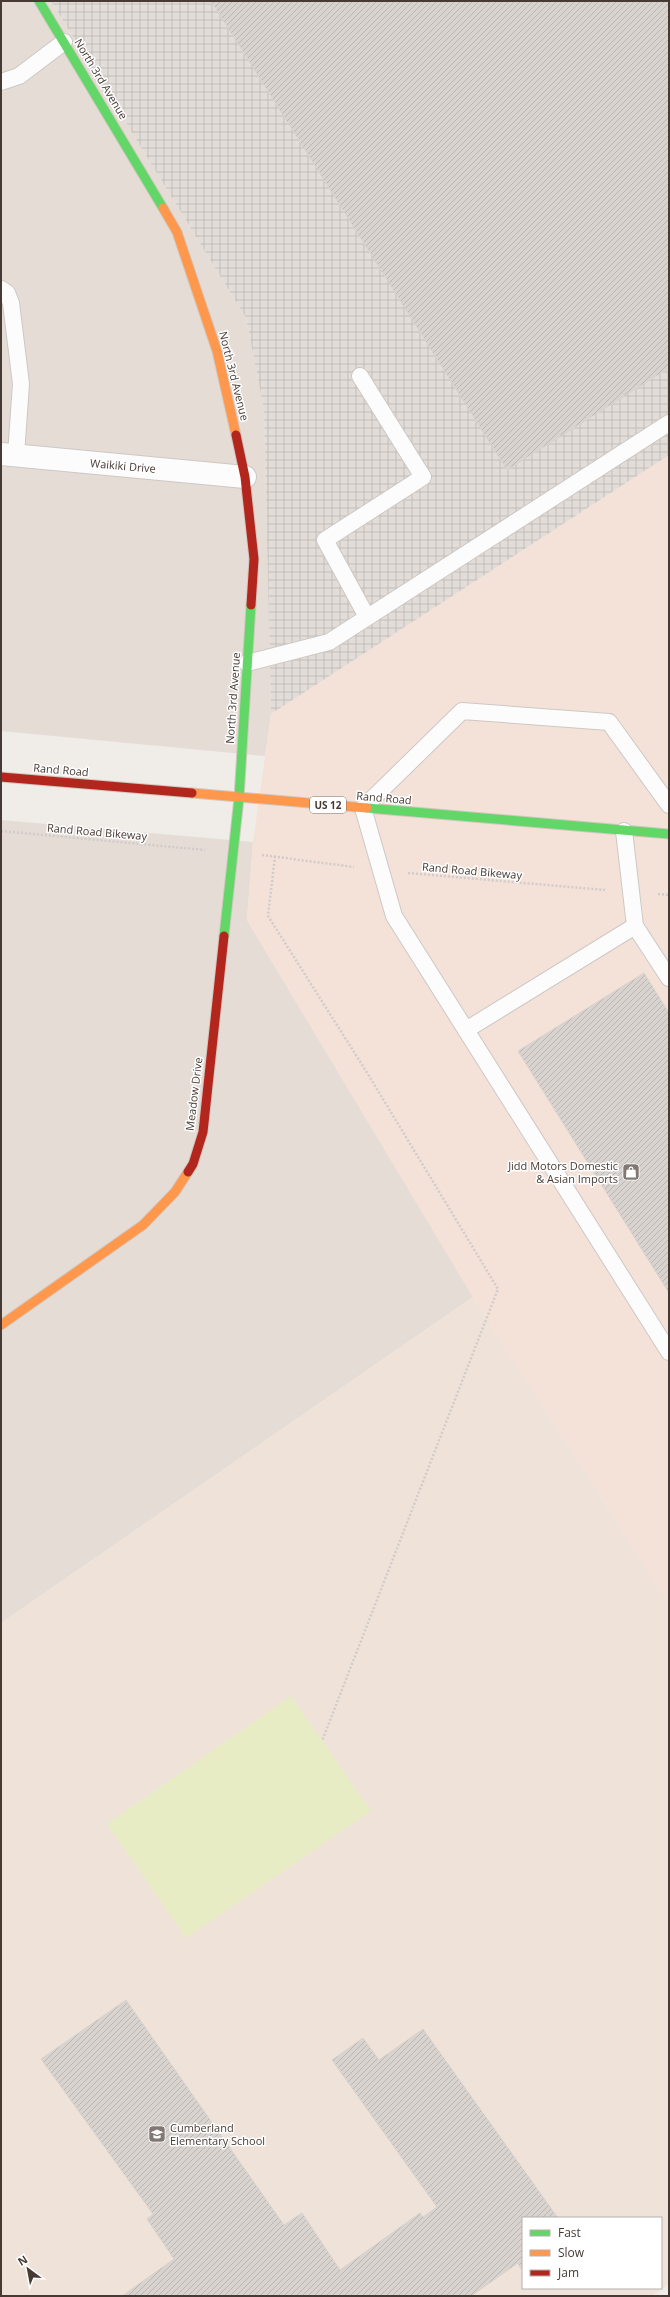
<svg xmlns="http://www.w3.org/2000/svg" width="670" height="2297" viewBox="0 0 670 2297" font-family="'Open Sans',sans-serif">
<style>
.residential{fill:#e5dcd5}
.commercial{fill:#f4e2d9}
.industrial{fill:url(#industrial-grid)}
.education{fill:#efe3d9;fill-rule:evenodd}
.garden{fill:#e8ecc5}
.building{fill:url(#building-hatch);stroke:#d9d2ce}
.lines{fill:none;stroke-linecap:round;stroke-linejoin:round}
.lane-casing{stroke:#cdc8c4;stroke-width:18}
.street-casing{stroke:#cdc8c4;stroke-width:24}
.fast-casing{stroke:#d1c8c0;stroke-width:11}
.slow-casing{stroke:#d1c8c0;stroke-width:11}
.jam-casing{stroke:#d1c8c0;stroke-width:11}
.path{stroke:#d1cbc9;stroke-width:2.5;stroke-dasharray:2 2;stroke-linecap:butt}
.lane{stroke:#fdfcfc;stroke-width:16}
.street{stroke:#fdfcfc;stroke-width:22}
.fast{stroke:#63d668;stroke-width:9}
.slow{stroke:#ff974d;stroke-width:9}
.jam{stroke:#b3261e;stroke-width:9}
.labels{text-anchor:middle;stroke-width:3;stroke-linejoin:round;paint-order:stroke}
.shield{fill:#fff;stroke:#7e7571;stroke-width:1}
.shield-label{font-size:10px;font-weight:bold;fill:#473a34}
.street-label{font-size:11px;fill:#473a34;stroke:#fff}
.poi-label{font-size:11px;fill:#473a34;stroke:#fff;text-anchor:end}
</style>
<defs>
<pattern id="industrial-grid" width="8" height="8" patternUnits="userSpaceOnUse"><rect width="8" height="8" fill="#e3ddd9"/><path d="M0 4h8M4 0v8" fill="none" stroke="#c4bebb"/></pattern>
<pattern id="building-hatch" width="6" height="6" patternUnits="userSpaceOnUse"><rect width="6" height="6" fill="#d8d3cf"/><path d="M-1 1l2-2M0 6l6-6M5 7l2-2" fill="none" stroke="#bbb6b2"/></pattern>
</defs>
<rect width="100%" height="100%" fill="#f0ece8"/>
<g class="residential">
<polygon points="1,1 51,1 246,318 264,410 271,714 265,756 1,731"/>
<polygon points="1,820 253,842 247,920 473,1297 1,1623"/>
</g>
<polygon class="commercial" points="669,455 669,1604 473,1297 247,920 253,842 271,714"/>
<polygon class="industrial" points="51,1 669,1 669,455 271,714 264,410 246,318"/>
<path class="education" d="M473,1297L669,1604V2284L652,2296H1V1623ZM523,2218H661V2288H523Z"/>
<polygon class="garden" points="291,1696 371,1811 186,1938 107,1824"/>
<g class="building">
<polygon points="211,1 669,1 669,368 507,470"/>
<polygon points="644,973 669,1013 669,1293 518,1051"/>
<polygon points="126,2000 284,2225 302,2213 340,2270 420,2213 423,2217 437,2207 332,2060 363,2038 379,2060 423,2029 558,2218 523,2218 523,2267 521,2269 518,2263 471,2296 122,2296 174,2259 147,2219 153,2214 41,2059"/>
</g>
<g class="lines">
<defs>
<g id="lane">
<polyline points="1,82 19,76 64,42"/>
<polyline points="1,289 7,293 11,303 21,384 16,455"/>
<polyline points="360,376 423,477 325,540 367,617"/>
<polyline points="247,663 329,642 669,423"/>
<polyline points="669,805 609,722 462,711 363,808 394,916 669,1352"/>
<polyline points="624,831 635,926 669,978"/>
<polyline points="466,1030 635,926"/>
</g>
<polyline id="street" points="1,454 245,477"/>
<g id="fast">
<polyline points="39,1 163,208"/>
<polyline points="367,808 669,834"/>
<polyline points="224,936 239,798 251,605"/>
</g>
<g id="slow">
<polyline points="163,208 177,232 217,351 236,435"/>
<polyline points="192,793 367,808"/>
<polyline points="1,1325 143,1225 175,1192 188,1172"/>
</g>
<g id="jam">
<polyline points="236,435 245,477 254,559 251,605"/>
<polyline points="1,777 192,793"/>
<polyline points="188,1172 193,1164 203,1132 224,936"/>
</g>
</defs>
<use href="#lane" class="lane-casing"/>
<use href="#street" class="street-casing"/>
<use href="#fast" class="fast-casing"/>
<use href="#slow" class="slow-casing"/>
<use href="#jam" class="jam-casing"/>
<g class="path">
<polyline points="1,831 205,850"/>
<polyline points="262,855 354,867"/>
<polyline points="275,856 268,916 366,1071 498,1289 322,1741"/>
<polyline points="408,873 605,890"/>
<polyline points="658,894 669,895"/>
</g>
<use href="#lane" class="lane"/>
<use href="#street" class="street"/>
<use href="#fast" class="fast"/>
<use href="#slow" class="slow"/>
<use href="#jam" class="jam"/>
</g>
<defs>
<symbol id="shop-square" viewBox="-11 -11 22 22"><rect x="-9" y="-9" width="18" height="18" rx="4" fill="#827873" stroke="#fff"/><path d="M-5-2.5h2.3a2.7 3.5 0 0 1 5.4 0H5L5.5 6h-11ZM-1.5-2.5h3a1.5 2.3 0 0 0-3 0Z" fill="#fff"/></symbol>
<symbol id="school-square" viewBox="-11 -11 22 22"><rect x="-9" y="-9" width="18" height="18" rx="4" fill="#827873" stroke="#fff"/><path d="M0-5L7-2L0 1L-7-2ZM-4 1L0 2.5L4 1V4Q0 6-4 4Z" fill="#fff"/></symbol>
</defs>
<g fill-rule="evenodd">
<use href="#shop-square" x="621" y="1162" width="20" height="20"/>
<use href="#school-square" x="147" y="2124" width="20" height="20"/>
</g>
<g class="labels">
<rect class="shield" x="310" y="797" width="36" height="16" rx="3"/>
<g class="shield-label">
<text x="328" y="809">US 12</text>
</g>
<g class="street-label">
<text transform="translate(101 79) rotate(59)" y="4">North 3rd Avenue</text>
<text transform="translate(234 376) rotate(76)" y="4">North 3rd Avenue</text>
<text transform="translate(123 466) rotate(5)" y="4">Waikiki Drive</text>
<text transform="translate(233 698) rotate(-86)" y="4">North 3rd Avenue</text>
<text transform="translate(61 770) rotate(5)" y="4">Rand Road</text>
<text transform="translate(384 798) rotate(5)" y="4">Rand Road</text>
<text transform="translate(97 832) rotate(5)" y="4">Rand Road Bikeway</text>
<text transform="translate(472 871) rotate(5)" y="4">Rand Road Bikeway</text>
<text transform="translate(194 1094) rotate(-83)" y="4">Meadow Drive</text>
</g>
<g class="poi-label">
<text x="618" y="1170">Jidd Motors Domestic<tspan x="618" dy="13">&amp; Asian Imports</tspan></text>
<text x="170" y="2132" text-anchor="start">Cumberland<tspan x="170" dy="13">Elementary School</tspan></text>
</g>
</g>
<rect width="670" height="2297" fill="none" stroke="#473a34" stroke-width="4"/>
<rect x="522" y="2217" width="140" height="72" fill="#ffffff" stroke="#b5b0ae"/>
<rect x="530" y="2230" width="20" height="6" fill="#63d668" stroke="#b5b0ae"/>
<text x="558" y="2237" font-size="12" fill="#473a34">Fast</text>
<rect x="530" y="2250" width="20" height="6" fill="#ff974d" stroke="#b5b0ae"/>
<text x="558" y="2257" font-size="12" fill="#473a34">Slow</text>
<rect x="530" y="2270" width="20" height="6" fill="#b3261e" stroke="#b5b0ae"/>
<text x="558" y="2277" font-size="12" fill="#473a34">Jam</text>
<g transform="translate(28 2269) rotate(328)" stroke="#ffffff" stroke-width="3" paint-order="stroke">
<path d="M0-3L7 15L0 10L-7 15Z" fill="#473a34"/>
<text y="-6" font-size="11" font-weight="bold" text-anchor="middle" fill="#473a34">N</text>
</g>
</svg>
